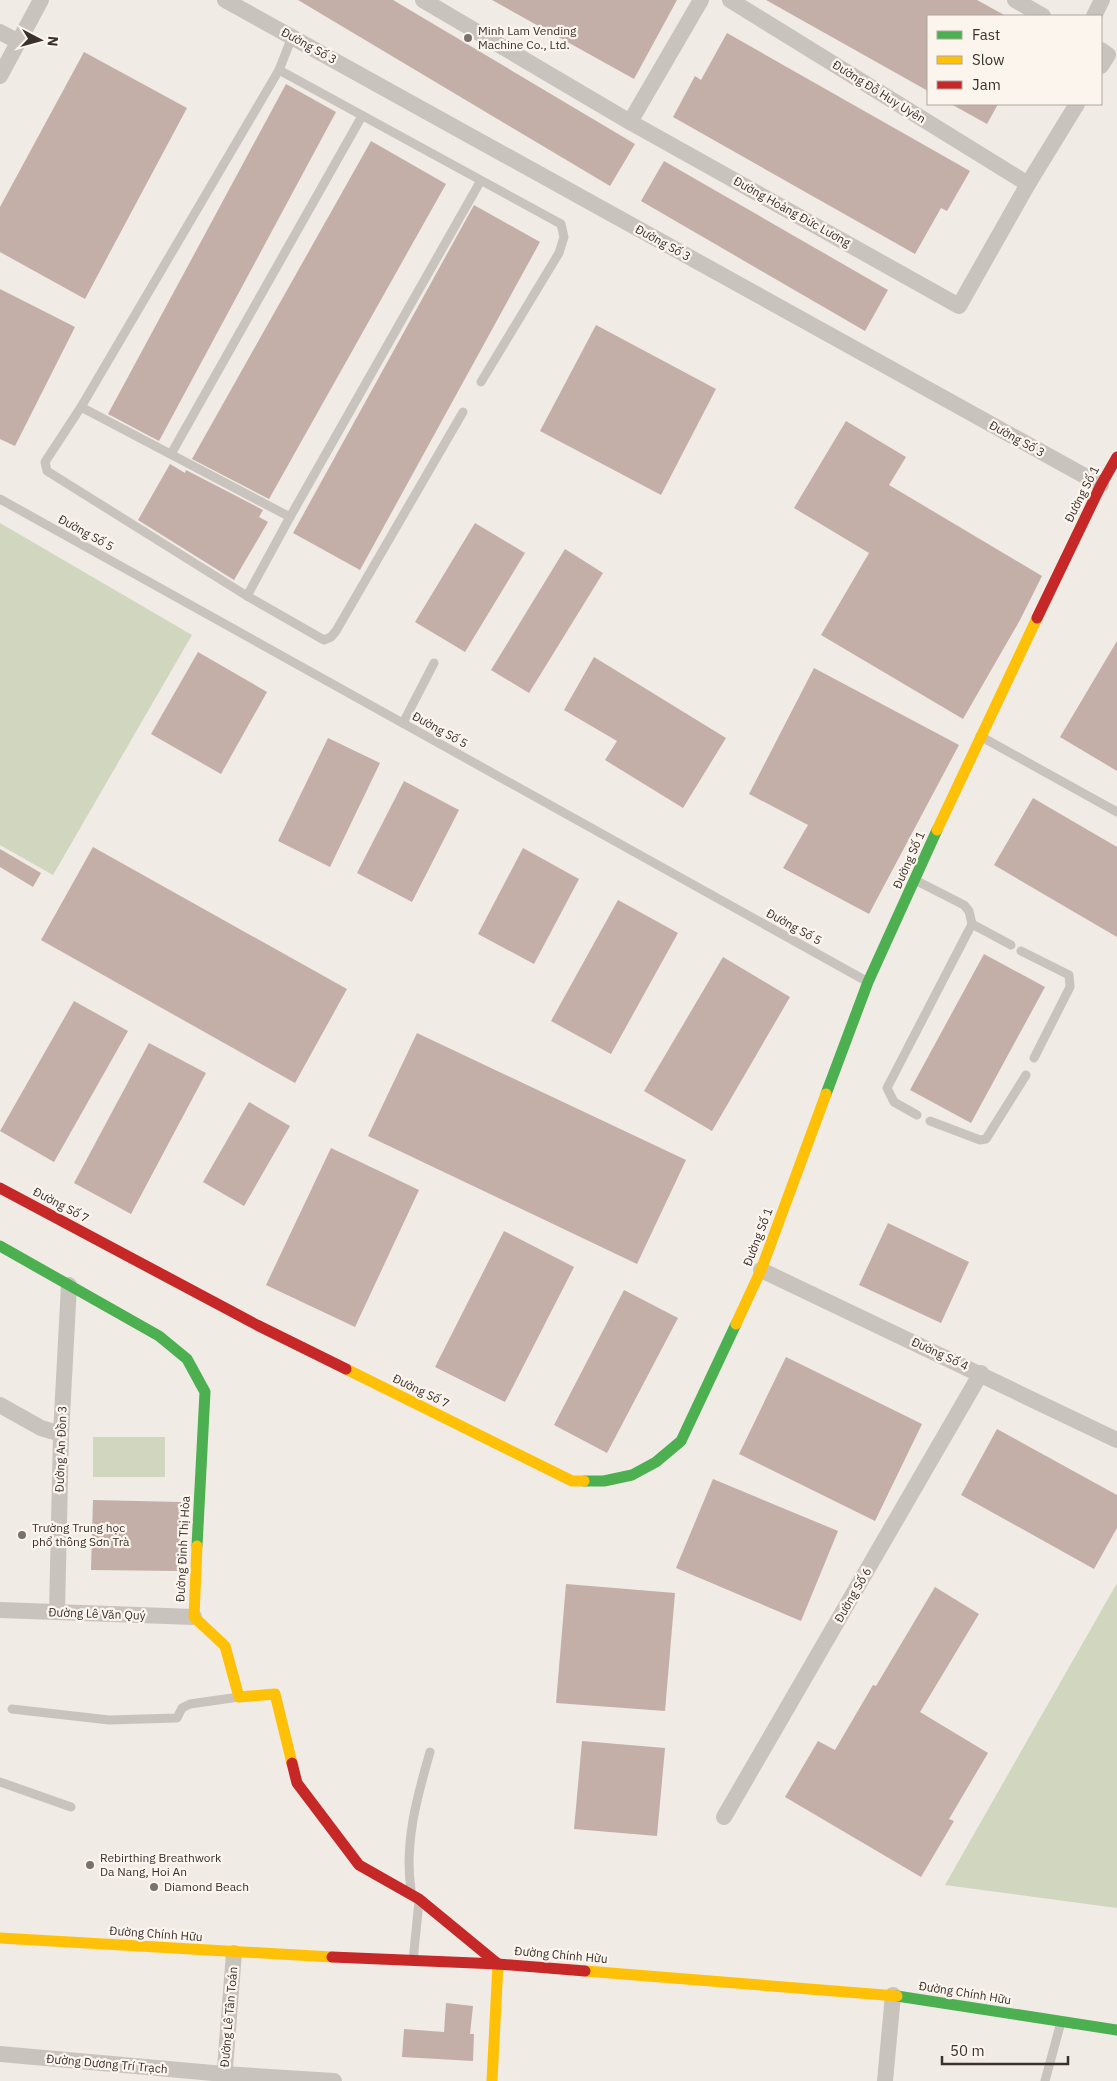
<svg xmlns="http://www.w3.org/2000/svg" width="1117" height="2081" viewBox="0 0 1117 2081" font-family="'IBM Plex Sans',sans-serif">
<style>
.green{fill:#d1d6bf}
.building{fill:#c3afa7}
.lines{fill:none;stroke-linecap:round;stroke-linejoin:round}
.lane{stroke:#c9c3be;stroke-width:9}
.street{stroke:#c9c3be;stroke-width:16}
.fast{stroke:#4caf50;stroke-width:11}
.slow{stroke:#ffc107;stroke-width:11}
.jam{stroke:#c62828;stroke-width:11}
.poi-dot{fill:#7a716c;stroke:#fbf5ee;stroke-width:2}
.labels{text-anchor:middle;stroke-width:4.5;stroke-linejoin:round;paint-order:stroke}
.poi-label{font-size:12px;fill:#3b302b;stroke:#fbf5ee;text-anchor:start}
.street-label{font-size:12px;fill:#3b302b;stroke:#fbf5ee}
</style>
<rect width="100%" height="100%" fill="#f0ebe5"/>
<g class="green">
<polygon points="0,523 192,635 53,875 0,845"/>
<rect x="93" y="1437" width="72" height="40"/>
<polygon points="1117,1583 1117,1908 945,1885"/>
</g>
<g class="building">
<polygon points="298,0 393,0 635,144 610,186"/>
<polygon points="492,0 677,0 634,79"/>
<polygon points="766,0 977,0 1006,16 928,16 928,91"/>
<polygon points="727,33 970,171 947,211 941,208 915,254 673,117 695,76 701,80"/>
<polygon points="84,52 187,108 85,299 0,252 0,207"/>
<polygon points="286,84 336,112 159,441 108,414"/>
<polygon points="951,104 998,104 987,124"/>
<polygon points="371,141 446,184 269,499 192,459"/>
<polygon points="664,161 888,290 865,331 641,201"/>
<polygon points="474,205 540,242 360,570 293,533"/>
<polygon points="0,289 75,327 15,446 0,439"/>
<polygon points="596,325 716,389 661,495 540,431"/>
<polygon points="846,421 906,457 889,485 1042,576 1020,620 963,719 821,635 869,553 794,508"/>
<polygon points="170,464 185,473 186,470 263,510 259,517 268,522 234,580 138,520"/>
<polygon points="475,523 525,553 465,652 415,622"/>
<polygon points="565,549 603,573 529,693 491,670"/>
<polygon points="1117,641 1117,771 1060,737"/>
<polygon points="198,652 267,692 221,774 151,734"/>
<polygon points="594,657 726,738 683,808 605,760 617,741 564,710"/>
<polygon points="814,668 959,745 869,914 783,868 808,825 749,794"/>
<polygon points="328,738 380,763 330,867 278,841"/>
<polygon points="404,781 459,810 412,902 357,873"/>
<polygon points="1033,798 1117,847 1117,937 994,865"/>
<polygon points="93,847 347,989 295,1083 41,940"/>
<polygon points="523,848 579,879 534,964 478,934"/>
<polygon points="0,849 41,873 33,887 0,867"/>
<polygon points="618,900 678,933 611,1054 551,1021"/>
<polygon points="984,954 1045,987 971,1123 910,1090"/>
<polygon points="723,957 790,997 712,1131 644,1091"/>
<polygon points="74,1001 128,1031 54,1162 0,1131"/>
<polygon points="417,1033 686,1160 637,1264 368,1136"/>
<polygon points="149,1043 206,1073 131,1214 74,1183"/>
<polygon points="249,1102 290,1126 244,1206 203,1182"/>
<polygon points="331,1148 419,1190 355,1327 266,1285"/>
<polygon points="888,1223 969,1262 941,1323 859,1285"/>
<polygon points="504,1231 574,1267 505,1402 435,1367"/>
<polygon points="624,1290 678,1318 607,1453 554,1425"/>
<polygon points="786,1357 922,1424 875,1521 739,1454"/>
<polygon points="997,1429 1117,1495 1117,1528 1094,1569 961,1495"/>
<polygon points="713,1479 838,1531 801,1621 676,1568"/>
<polygon points="93,1500 181,1502 179,1571 91,1570"/>
<polygon points="566,1584 675,1593 665,1711 556,1703"/>
<polygon points="935,1587 979,1614 920,1712 988,1753 949,1819 954,1821 921,1877 785,1797 818,1741 835,1750 873,1685 876,1686"/>
<polygon points="582,1741 665,1748 657,1836 574,1829"/>
<polygon points="446,2003 473,2006 470,2034 474,2034 473,2061 402,2057 404,2029 444,2032"/>
</g>
<g class="lines">
<g class="lane">
<polyline points="292,37 279,70 81,407 45,462 47,471 247,596 324,640 331,637 336,631 463,412"/>
<polyline points="279,70 561,224 564,237 559,253 481,382"/>
<polyline points="81,407 290,517"/>
<polyline points="171,454 362,116"/>
<polyline points="0,499 868,982"/>
<polyline points="247,596 290,517 480,182"/>
<polyline points="403,723 434,663"/>
<polyline points="980,736 1117,812"/>
<polyline points="915,880 964,905 969,911 972,924 887,1088 894,1102 917,1115"/>
<polyline points="972,924 1011,945"/>
<polyline points="1021,951 1069,975 1070,987 1034,1058"/>
<polyline points="930,1121 980,1140 986,1139 1026,1075"/>
<polyline points="12,1709 109,1720 177,1718 182,1708 190,1704 239,1697"/>
<polyline points="0,1782 71,1807"/>
<path d="M411,1890C404,1843 417,1797 430,1752"/>
<polyline points="413,1961 419,1901"/>
<polyline points="1045,2081 1061,2022"/>
</g>
<g class="street">
<polyline points="225,0 1101,485"/>
<polyline points="423,0 630,122 959,306 1028,184 1077,104"/>
<polyline points="730,0 1028,184"/>
<polyline points="1015,0 1043,16"/>
<polyline points="1094,16 1102,0"/>
<polyline points="0,32 17,41"/>
<polyline points="1101,50 1108,55 1101,66"/>
<polyline points="0,76 41,0"/>
<polyline points="630,122 701,0"/>
<polyline points="761,1270 1117,1440"/>
<polyline points="0,1405 41,1428 61,1434"/>
<polyline points="0,1610 194,1617"/>
<polyline points="57,1612 61,1434 69,1285"/>
<polyline points="724,1817 981,1373"/>
<polyline points="0,2054 224,2074 334,2081"/>
<polyline points="224,2081 234,1953"/>
<polyline points="885,2081 893,1995"/>
</g>
<g class="fast">
<polyline points="826,1094 868,982 937,830"/>
<polyline points="0,1246 159,1336 187,1359 205,1392 197,1546"/>
<polyline points="584,1481 604,1481 632,1475 656,1462 681,1441 736,1324"/>
<polyline points="897,1996 1117,2030"/>
</g>
<g class="slow">
<polyline points="937,830 1037,618"/>
<polyline points="736,1324 761,1270 826,1094"/>
<polyline points="346,1369 572,1481 584,1481"/>
<polyline points="197,1546 194,1617 225,1646 239,1697 275,1694 292,1763"/>
<polyline points="0,1938 332,1957"/>
<polyline points="585,1971 897,1996"/>
<polyline points="492,2081 498,1964"/>
</g>
<g class="jam">
<polyline points="1037,618 1101,485 1117,457"/>
<polyline points="0,1188 257,1325 346,1369"/>
<polyline points="292,1763 297,1783 359,1865 419,1899 498,1964"/>
<polyline points="332,1957 498,1964 585,1971"/>
</g>
</g>
<g class="poi-dot">
<circle cx="468" cy="38" r="5"/>
<circle cx="22" cy="1535" r="5"/>
<circle cx="90" cy="1865" r="5"/>
<circle cx="154" cy="1887" r="5"/>
</g>
<g class="labels">
<g class="poi-label">
<text x="478" y="35">Minh Lam Vending<tspan x="478" dy="14">Machine Co., Ltd.</tspan></text>
<text x="32" y="1532">Trường Trung học<tspan x="32" dy="14">phổ thông Sơn Trà</tspan></text>
<text x="100" y="1862">Rebirthing Breathwork<tspan x="100" dy="14">Da Nang, Hoi An</tspan></text>
<text x="164" y="1891">Diamond Beach</text>
</g>
<g class="street-label">
<text transform="translate(309 46) rotate(29)" y="4">Đường Số 3</text>
<text transform="translate(879 92) rotate(32)" y="4">Đường Đỗ Huy Uyên</text>
<text transform="translate(792 212) rotate(29)" y="4">Đường Hoàng Đức Lương</text>
<text transform="translate(663 243) rotate(29)" y="4">Đường Số 3</text>
<text transform="translate(1017 439) rotate(29)" y="4">Đường Số 3</text>
<text transform="translate(1082 494) rotate(-63)" y="4">Đường Số 1</text>
<text transform="translate(86 533) rotate(29)" y="4">Đường Số 5</text>
<text transform="translate(440 730) rotate(29)" y="4">Đường Số 5</text>
<text transform="translate(909 860) rotate(-66)" y="4">Đường Số 1</text>
<text transform="translate(794 927) rotate(29)" y="4">Đường Số 5</text>
<text transform="translate(61 1205) rotate(28)" y="4">Đường Số 7</text>
<text transform="translate(758 1237) rotate(-69)" y="4">Đường Số 1</text>
<text transform="translate(940 1354) rotate(25)" y="4">Đường Số 4</text>
<text transform="translate(421 1391) rotate(26)" y="4">Đường Số 7</text>
<text transform="translate(61 1449) rotate(-88)" y="4">Đường An Đồn 3</text>
<text transform="translate(183 1549) rotate(-87)" y="4">Đường Đinh Thị Hòa</text>
<text transform="translate(853 1595) rotate(-60)" y="4">Đường Số 6</text>
<text transform="translate(97 1614) rotate(2)" y="4">Đường Lê Văn Quý</text>
<text transform="translate(156 1934) rotate(4)" y="4">Đường Chính Hữu</text>
<text transform="translate(561 1955) rotate(5)" y="4">Đường Chính Hữu</text>
<text transform="translate(965 1993) rotate(9)" y="4">Đường Chính Hữu</text>
<text transform="translate(229 2017) rotate(-85)" y="4">Đường Lê Tân Toán</text>
<text transform="translate(107 2064) rotate(5)" y="4">Đường Dương Trí Trạch</text>
</g>
</g>
<rect x="927" y="15" width="175" height="90" fill="#fbf5ee" stroke="#aea6a0"/>
<rect x="937" y="31" width="25" height="8" fill="#4caf50" stroke="#aea6a0"/>
<text x="972" y="40" font-size="15" fill="#3b302b">Fast</text>
<rect x="937" y="56" width="25" height="8" fill="#ffc107" stroke="#aea6a0"/>
<text x="972" y="65" font-size="15" fill="#3b302b">Slow</text>
<rect x="937" y="81" width="25" height="8" fill="#c62828" stroke="#aea6a0"/>
<text x="972" y="90" font-size="15" fill="#3b302b">Jam</text>
<g transform="translate(40 40) rotate(96)" stroke="#fbf5ee" stroke-width="4" paint-order="stroke">
<path d="M0-4L9 19L0 12L-9 19Z" fill="#3b302b"/>
<text y="-8" font-size="14" font-weight="bold" text-anchor="middle" fill="#3b302b">N</text>
</g>
<path d="M942 2056v8h126v-8" fill="none" stroke="#3b302b" stroke-width="2.5"/>
<text x="950" y="2056" font-size="15" fill="#3b302b" stroke="#fbf5ee" stroke-width="4" paint-order="stroke">50 m</text>
</svg>
